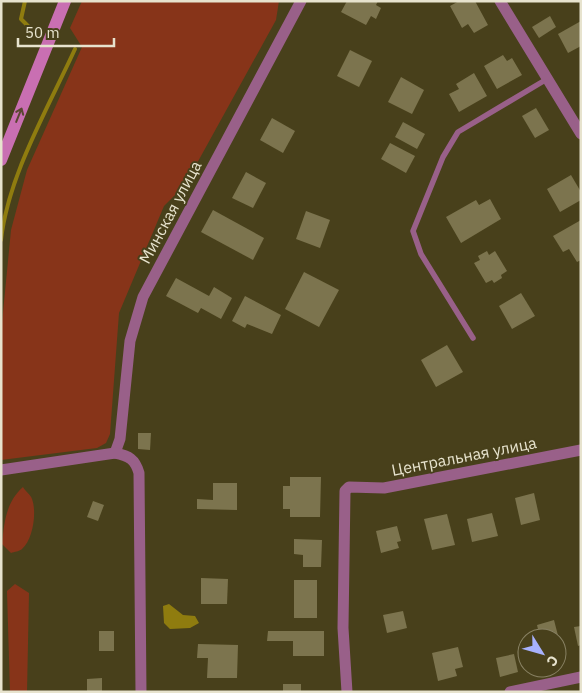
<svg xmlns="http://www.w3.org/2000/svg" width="582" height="693" viewBox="0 0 582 693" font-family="'IBM Plex Sans',sans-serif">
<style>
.green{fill:#873419}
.water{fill:#8f7c0f}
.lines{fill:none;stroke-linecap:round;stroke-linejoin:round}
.stream{stroke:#8f7c0f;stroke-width:4}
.building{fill:#7c744e}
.lane{stroke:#996089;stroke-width:5.5}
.street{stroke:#996089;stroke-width:11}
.secondary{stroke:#c96fb2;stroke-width:12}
.oneway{stroke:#5b4732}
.labels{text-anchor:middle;stroke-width:4;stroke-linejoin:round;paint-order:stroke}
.street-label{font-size:16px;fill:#e7e3ce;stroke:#48401b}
</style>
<rect width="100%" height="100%" fill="#48401b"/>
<g class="green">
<polygon points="82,1 279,1 276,20 185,185 164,206 119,313 110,434 106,443 97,448 1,460 1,333 11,230 27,170 82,47 70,28"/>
<path d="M23,487C25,491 31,495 32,499C37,512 33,540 22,549C20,551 14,552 11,553L2,544C4,523 6,502 23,487Z"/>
<polygon points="15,584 29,593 27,692 10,692 7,591"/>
</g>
<polygon class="water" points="169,604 183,615 195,616 199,623 190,628 170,629 164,623 163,606"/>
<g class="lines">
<g class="stream">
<polyline points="25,1 21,19 29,27"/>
<path d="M1,240C8,176 48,108 75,49"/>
</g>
</g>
<g class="building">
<polygon points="347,1 378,1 376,5 381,8 376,19 371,16 366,25 341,12"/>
<polygon points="459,1 475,1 488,25 474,33 468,24 462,28 450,6"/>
<polygon points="550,16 556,27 539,38 532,27"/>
<polygon points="581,21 581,46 568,53 558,34"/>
<polygon points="350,50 372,61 359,87 337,76"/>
<polygon points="503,55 507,61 512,58 522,75 497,89 484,66"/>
<polygon points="474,73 487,96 459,112 449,94 459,89 456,84"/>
<polygon points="401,77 424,90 412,114 388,102"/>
<polygon points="536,108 549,130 535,138 522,116"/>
<polygon points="272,118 295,131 283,153 260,140"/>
<polygon points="403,122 425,134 417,149 395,137"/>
<polygon points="390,143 415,156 406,173 381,159"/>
<polygon points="246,172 266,183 253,208 232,198"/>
<polygon points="571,175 581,192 581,200 560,212 547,189"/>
<polygon points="490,199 501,219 461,243 446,217 476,200 479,205"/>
<polygon points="213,210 264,238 253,260 201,232"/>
<polygon points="306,211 330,220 320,248 296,239"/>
<polygon points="581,220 581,260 577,262 569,249 563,252 553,236"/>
<polygon points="487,251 489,255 495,251 507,271 501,275 502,278 494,283 492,280 486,283 474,263 480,260 478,256"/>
<polygon points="304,272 339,290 319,327 285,309"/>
<polygon points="176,278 209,296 214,287 232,298 221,319 201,308 198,313 166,296"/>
<polygon points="521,293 535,316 512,329 499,306"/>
<polygon points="245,296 281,315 272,334 247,324 245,328 232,321"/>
<polygon points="447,345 463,372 436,387 421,360"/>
<polygon points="138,433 151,433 150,450 138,449"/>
<polygon points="290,477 321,477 320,517 290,517 290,509 283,509 283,486 290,486"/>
<polygon points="213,483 237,483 237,510 197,509 197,499 213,500"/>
<polygon points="534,493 540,520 521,525 515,498"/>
<polygon points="93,501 104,505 98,521 87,517"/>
<polygon points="492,513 498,536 472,542 467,519"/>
<polygon points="447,514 455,545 432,550 424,519"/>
<polygon points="397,526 401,541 397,542 399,548 381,553 376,531"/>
<polygon points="294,539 322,540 321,567 303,567 303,555 294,554"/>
<polygon points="201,578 228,579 227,604 201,604"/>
<rect x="294" y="580" width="23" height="38"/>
<polygon points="403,611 407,628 387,633 383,615"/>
<polygon points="554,620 562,651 557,652 557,638 540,638 537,625"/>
<polygon points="581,626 581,645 578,646 574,627"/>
<rect x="99" y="631" width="15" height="20"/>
<polygon points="268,631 324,631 324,656 293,656 293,641 267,641"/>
<polygon points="198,644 238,645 237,678 207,678 208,658 197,658"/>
<polygon points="458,647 463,667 455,669 457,676 438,681 432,653"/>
<polygon points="514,654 518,672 500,677 496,658"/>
<polygon points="102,678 102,692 87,692 87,679"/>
<rect x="283" y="684" width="18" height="8"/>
</g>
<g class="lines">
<polyline class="lane" points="473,338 421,254 413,231 443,157 458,132 547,79"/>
<g class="street">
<polyline points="500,1 581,134"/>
<polyline points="115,453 120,439 130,341 143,297 301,1"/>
<path d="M1,470L115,453C129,456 135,459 139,473L141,692"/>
<polyline points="347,692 343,628 345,491 349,487 384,488 581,450"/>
<polyline points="510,692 581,677"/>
</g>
<polyline class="secondary" points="1,160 65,1"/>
</g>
<defs><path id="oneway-shaft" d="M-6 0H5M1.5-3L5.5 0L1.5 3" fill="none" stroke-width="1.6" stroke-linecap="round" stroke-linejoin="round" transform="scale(1.25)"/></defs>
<use class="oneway" href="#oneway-shaft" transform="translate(19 115) rotate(-68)"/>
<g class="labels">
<g class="street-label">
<text transform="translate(170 212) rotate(-62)" y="6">Минская улица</text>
<text transform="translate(464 456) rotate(-11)" y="6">Центральная улица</text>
</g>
</g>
<rect width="582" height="693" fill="none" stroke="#e7e3ce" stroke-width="5"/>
<g transform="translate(542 653) rotate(127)"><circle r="24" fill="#48401b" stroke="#888163"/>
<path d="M0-4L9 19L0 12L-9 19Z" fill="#a7b1fc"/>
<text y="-8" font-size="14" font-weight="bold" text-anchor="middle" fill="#e7e3ce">С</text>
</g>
<path d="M18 38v8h96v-8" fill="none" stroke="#e7e3ce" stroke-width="2.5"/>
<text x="25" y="38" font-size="15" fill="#e7e3ce" stroke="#48401b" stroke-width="4" paint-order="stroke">50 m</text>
</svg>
